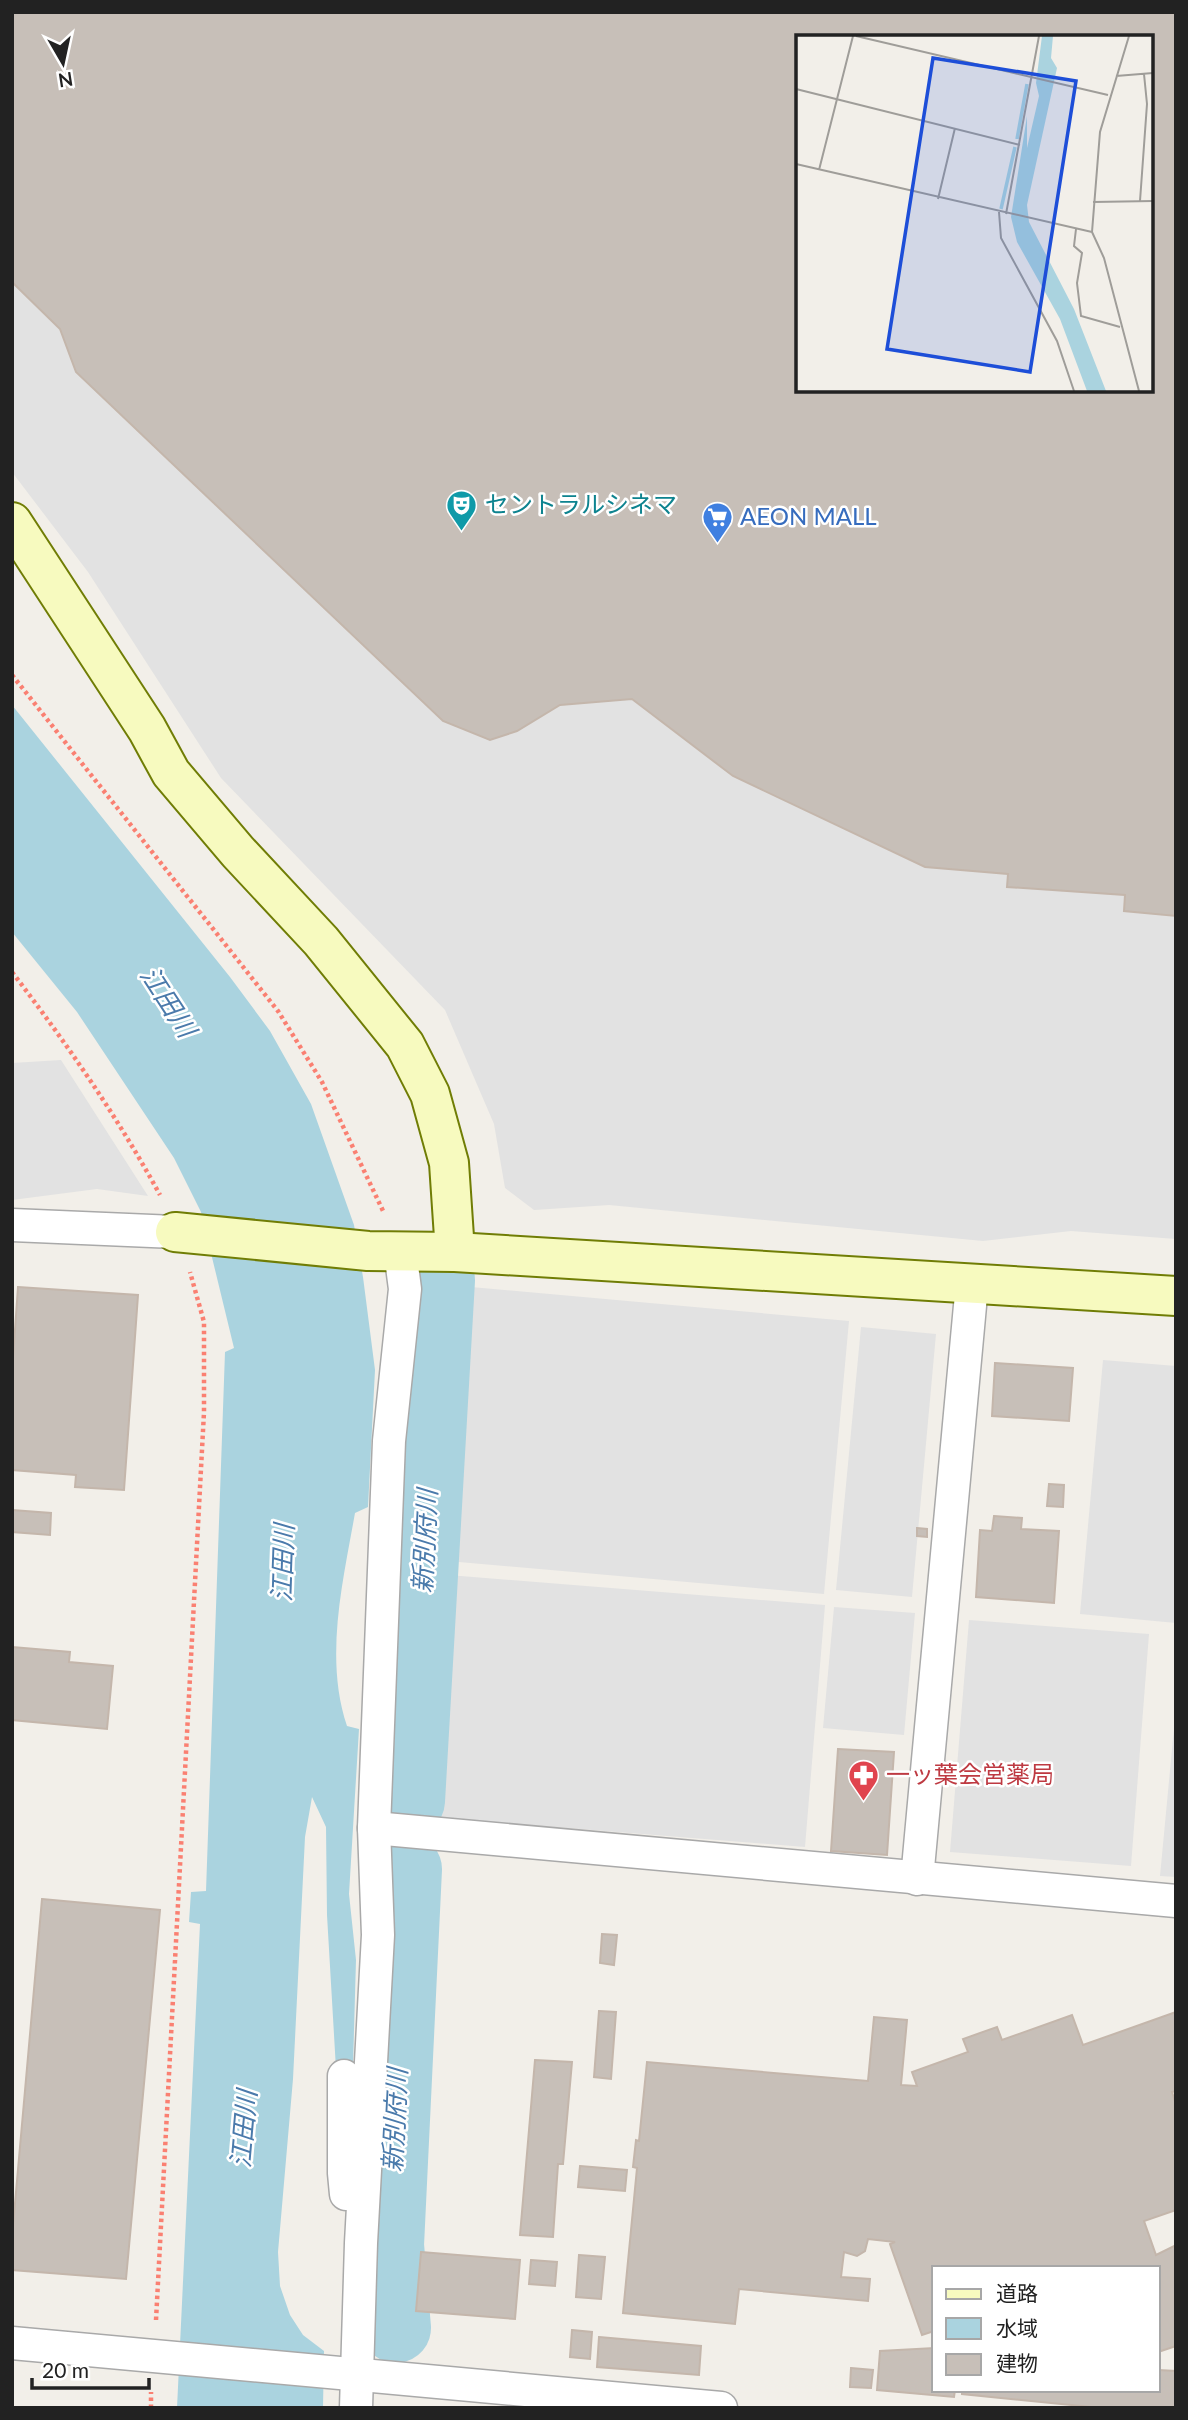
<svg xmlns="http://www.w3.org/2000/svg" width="1188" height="2420" viewBox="0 0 1188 2420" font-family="Lato,'Noto Sans JP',sans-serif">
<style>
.parking{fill:#e2e2e2}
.water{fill:#aad3df}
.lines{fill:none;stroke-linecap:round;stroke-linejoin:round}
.river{stroke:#aad3df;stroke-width:70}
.building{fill:#c7bfb8;stroke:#c4b6ab;stroke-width:2;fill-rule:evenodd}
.street-casing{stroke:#a9a9a9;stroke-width:35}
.secondary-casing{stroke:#707d05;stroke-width:42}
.path{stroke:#fa8072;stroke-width:4.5;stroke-dasharray:3.5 3.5;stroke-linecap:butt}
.street{stroke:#fff;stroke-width:32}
.secondary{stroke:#f7fabf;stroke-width:38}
.labels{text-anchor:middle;stroke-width:5;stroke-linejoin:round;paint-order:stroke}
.culture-label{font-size:24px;fill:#0d838f;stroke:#fff;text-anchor:start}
.shop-label{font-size:24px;fill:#366cbe;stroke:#fff;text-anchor:start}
.health-label{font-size:24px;fill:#be3a42;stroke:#fff;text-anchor:start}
.water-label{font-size:26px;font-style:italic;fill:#4a7aab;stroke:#fff}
.inset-river{fill:none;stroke:#aad3df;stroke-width:3.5}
.inset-road{fill:none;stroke:#9f9d99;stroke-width:2}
.view{fill:#1d4ed8;fill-opacity:0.15;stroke:#1d4ed8;stroke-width:3.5}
.inset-edge{fill:none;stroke:#222;stroke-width:3.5}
</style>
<rect width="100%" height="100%" fill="#f2efe9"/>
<g class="parking">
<polygon points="12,282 60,329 76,372 443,721 490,740 517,731 560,705 632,699 733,776 925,867 1008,874 1007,886 1125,895 1125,911 1176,916 1176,1239 1071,1231 983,1241 609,1205 534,1210 505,1188 494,1124 445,1010 221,778 88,572 12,472"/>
<polygon points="61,1060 148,1196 97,1189 12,1200 12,1063"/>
<polygon points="460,1286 849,1321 824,1594 436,1560"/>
<polygon points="861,1327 936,1334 912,1597 836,1590"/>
<polygon points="1103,1360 1176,1366 1176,1623 1080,1614"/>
<polygon points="436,1574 825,1605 805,1847 416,1816"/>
<polygon points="834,1607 915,1613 904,1735 823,1728"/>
<polygon points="969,1620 1149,1634 1131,1866 950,1852"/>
<polygon points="1176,1707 1176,1877 1160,1876"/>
</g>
<path class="water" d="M12,705L230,977L270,1031L311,1104L354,1225L363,1277L375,1370L368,1507L355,1513C343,1581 324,1658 347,1726L359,1729L349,1894L356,1960L353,2066L336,2069L327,1915L326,1827L312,1797L305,1837L293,2079L278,2252L280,2286L290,2315L303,2335L324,2351L323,2408H177L200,1924L189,1922L191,1892L206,1891L225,1352L234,1348L201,1212L174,1158L77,1012L12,932Z"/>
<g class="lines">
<g class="river">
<polyline points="410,1801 440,1280"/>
<polyline points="396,2328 389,2245 407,1869"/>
</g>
</g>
<g class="building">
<path d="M12,12H1176V916L1124,911L1125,895L1007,887L1008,874L925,867L733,776L632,699L560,705L517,731L490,740L443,721L76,372L60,329L12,282ZM798,37H1151V390H798Z"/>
<polygon points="18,1287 138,1295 124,1490 75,1487 76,1475 12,1470 12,1372"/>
<polygon points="995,1363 1073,1368 1069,1421 992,1416"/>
<polygon points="1049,1484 1064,1485 1063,1507 1047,1506"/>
<polygon points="12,1510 51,1513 50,1535 12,1532"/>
<polygon points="994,1516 1022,1518 1021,1529 1059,1531 1054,1603 976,1597 980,1530 992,1531"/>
<polygon points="917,1528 927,1529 927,1537 917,1536"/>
<polygon points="12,1647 70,1652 69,1662 113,1666 107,1729 12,1720"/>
<polygon points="838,1749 894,1752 887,1855 831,1851"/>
<polygon points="42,1899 160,1910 126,2279 12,2270 12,2237"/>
<polygon points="602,1934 617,1935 614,1965 600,1963"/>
<polygon points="599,2011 616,2012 611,2079 594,2077"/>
<polygon points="1176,2012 1176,2091 1172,2092 1176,2104 1176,2210 1144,2221 1156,2255 1176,2245 1176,2346 1158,2352 1158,2268 934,2268 934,2331 922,2335 890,2244 895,2242 868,2239 865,2251 857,2256 844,2252 841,2277 870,2279 868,2301 739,2289 735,2324 623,2313 637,2168 633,2167 636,2140 639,2141 647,2062 868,2081 874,2017 907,2020 901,2085 917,2086 912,2072 968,2052 963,2039 997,2027 1002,2040 1072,2015 1083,2045"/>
<polygon points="535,2060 572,2062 563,2164 558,2164 553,2237 520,2235"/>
<polygon points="580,2166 627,2170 625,2191 578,2187"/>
<polygon points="421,2252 520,2260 515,2319 416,2311"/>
<polygon points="579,2255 605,2257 601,2299 576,2297"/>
<polygon points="531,2260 557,2262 555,2286 529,2284"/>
<polygon points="572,2330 592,2332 590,2359 570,2357"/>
<polygon points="599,2337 701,2346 699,2375 597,2367"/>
<polygon points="934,2348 934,2390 955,2390 954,2397 877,2390 880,2351"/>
<polygon points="851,2368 873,2370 871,2388 850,2387"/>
<polygon points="1158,2370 1176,2371 1176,2408 1101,2408 962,2394 962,2390 1158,2390"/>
</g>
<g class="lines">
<defs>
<g id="street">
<polyline points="12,1225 175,1232"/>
<polyline points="374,1828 1176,1901"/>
<polyline points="917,1879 972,1284"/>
<polyline points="344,2076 344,2173 346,2194"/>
<path d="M12,2343C249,2364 485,2388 721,2408"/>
<polyline points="356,2408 361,2243 378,1935 374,1828 389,1441 405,1289 400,1251"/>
</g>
<g id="secondary">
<polyline points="12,522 147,729 171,773 238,852 321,941 405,1045 430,1094 449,1163 455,1252"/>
<polyline points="175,1232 368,1251 455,1252 1176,1296"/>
</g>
</defs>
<use href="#street" class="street-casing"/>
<use href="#secondary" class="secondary-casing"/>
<g class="path">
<polyline points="12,675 278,1011 322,1082 384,1213"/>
<path d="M12,972C67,1044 117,1116 160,1195"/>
<polyline points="156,2320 204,1412 204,1322 190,1272"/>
<polyline points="151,2408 151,2392"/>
</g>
<use href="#street" class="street"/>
<use href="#secondary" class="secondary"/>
</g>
<defs>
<symbol id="theatre-pin" viewBox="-11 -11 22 30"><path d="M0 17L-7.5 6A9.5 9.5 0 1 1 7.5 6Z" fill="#0f9aa8" stroke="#fff"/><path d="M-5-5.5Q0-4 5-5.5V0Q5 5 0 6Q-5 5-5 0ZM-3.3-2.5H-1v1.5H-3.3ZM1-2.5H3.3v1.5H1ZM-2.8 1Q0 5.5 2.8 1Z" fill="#fff"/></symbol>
<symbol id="supermarket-pin" viewBox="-11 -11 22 30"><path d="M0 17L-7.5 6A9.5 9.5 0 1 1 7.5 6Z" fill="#3f7fe0" stroke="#fff"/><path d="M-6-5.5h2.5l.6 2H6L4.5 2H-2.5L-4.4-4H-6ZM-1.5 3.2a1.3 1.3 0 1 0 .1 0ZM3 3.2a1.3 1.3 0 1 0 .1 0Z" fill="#fff"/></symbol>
<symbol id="pharmacy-pin" viewBox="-11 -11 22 30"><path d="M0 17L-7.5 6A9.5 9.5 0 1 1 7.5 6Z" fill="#e0444e" stroke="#fff"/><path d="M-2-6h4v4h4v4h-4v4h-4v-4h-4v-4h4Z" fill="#fff"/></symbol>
</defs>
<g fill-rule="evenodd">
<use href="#theatre-pin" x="444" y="488" width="35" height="47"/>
<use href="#supermarket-pin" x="700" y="500" width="35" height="47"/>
<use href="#pharmacy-pin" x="846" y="1758" width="35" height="47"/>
</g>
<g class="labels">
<g class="culture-label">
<text x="485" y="513">セントラルシネマ</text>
</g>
<g class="shop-label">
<text x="740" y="525">AEON MALL</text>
</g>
<g class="health-label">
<text x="886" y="1783">一ッ葉会営薬局</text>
</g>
<g class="water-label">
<text transform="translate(168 1002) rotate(57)" y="9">江田川</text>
<text transform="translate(425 1541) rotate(-87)" y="9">新別府川</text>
<text transform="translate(283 1563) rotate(-88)" y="9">江田川</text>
<text transform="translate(395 2120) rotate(-87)" y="9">新別府川</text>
<text transform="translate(244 2129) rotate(-85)" y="9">江田川</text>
</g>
</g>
<g transform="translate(796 35)">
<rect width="357" height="357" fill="#f2efe9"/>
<path d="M246,1H257L255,23L261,33L231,170L233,187L278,274L310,356H291L264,284L221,207L215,182L231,81V113L243,61L240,48Z" fill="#aad3df"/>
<path class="inset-river" d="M221,104L231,49M205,174L219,112"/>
<path class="inset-road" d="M60,1L312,60M333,1L304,97L296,197L308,223L343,356M320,41L357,38M0,54L224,110M0,129L296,197M23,135L57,1M142,164L159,93M344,166L351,69L348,39M297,167L357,166M203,177L205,203L261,306L278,356M210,179L243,1M280,194L278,211L286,218L281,248L285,281L324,292"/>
<path class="view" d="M137,23L280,46L234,337L91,314Z"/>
<rect width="357" height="357" class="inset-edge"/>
</g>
<rect width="1188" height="2420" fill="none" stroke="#222222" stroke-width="28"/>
<rect x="932" y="2266" width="228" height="126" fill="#ffffff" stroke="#a7a7a7" stroke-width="2"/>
<rect x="946" y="2289" width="35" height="10" fill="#f7fabf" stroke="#a7a7a7" stroke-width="2"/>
<text x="996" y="2301" font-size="21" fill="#222222">道路</text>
<rect x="946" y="2318" width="35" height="21" fill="#aad3df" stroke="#a7a7a7" stroke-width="2"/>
<text x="996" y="2336" font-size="21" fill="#222222">水域</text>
<rect x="946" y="2354" width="35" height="21" fill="#c7bfb8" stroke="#a7a7a7" stroke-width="2"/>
<text x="996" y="2371" font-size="21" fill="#222222">建物</text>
<g transform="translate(63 63) rotate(171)" stroke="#ffffff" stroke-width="5" paint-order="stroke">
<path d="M0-5L12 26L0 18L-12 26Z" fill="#222222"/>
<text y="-10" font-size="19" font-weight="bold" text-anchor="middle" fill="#222222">N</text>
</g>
<path d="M32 2378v10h117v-10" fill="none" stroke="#222222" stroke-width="3.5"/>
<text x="42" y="2378" font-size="21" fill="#222222" stroke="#ffffff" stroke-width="5" paint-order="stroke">20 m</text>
</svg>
